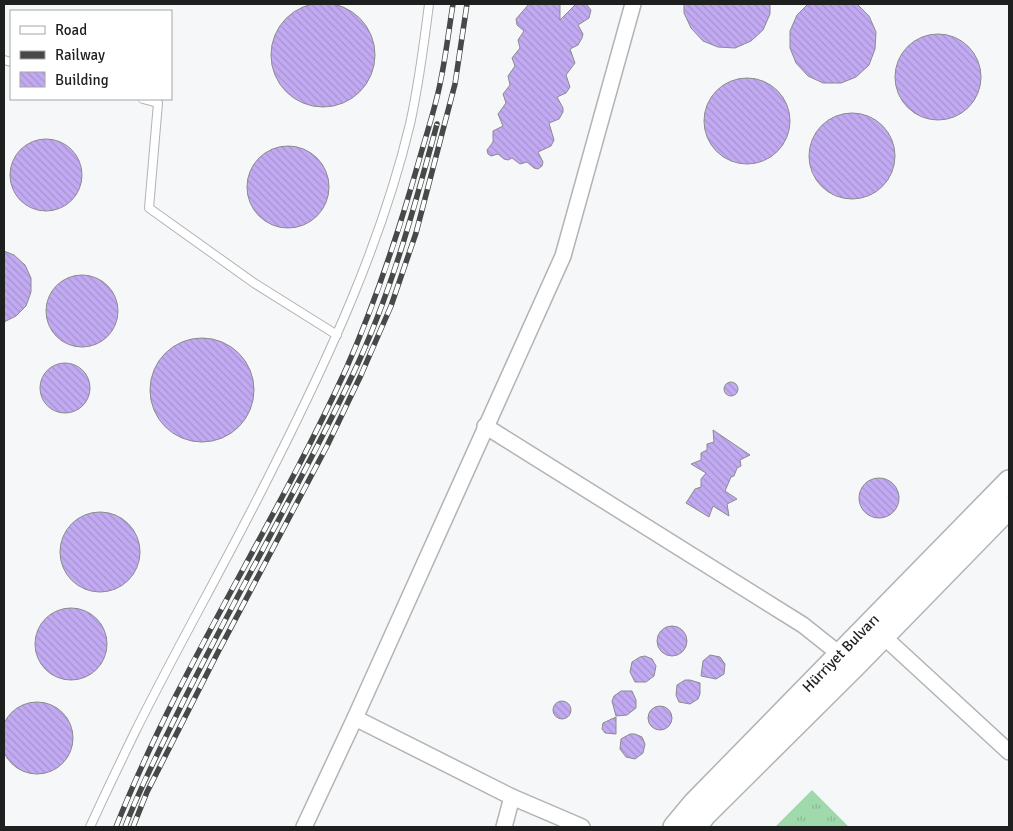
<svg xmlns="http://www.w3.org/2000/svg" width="1013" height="831" viewBox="0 0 1013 831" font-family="Signika,sans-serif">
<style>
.grass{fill:url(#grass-tufts)}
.building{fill:url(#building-back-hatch);stroke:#8b8b8c}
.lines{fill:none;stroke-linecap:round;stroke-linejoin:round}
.lane-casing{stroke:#b2b3b5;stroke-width:10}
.street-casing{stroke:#b2b3b5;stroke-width:18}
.secondary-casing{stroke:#b2b3b5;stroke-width:24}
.lane{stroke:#fff;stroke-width:8}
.street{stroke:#fff;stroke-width:15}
.secondary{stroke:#fff;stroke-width:21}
.rail-casing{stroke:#474949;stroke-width:5.5}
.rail{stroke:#fff;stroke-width:4;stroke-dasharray:11;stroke-linecap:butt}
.labels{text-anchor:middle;stroke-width:4;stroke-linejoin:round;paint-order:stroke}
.street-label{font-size:15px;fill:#1e1f1f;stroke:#fff}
</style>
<defs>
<pattern id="grass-tufts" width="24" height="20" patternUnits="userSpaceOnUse" patternTransform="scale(1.25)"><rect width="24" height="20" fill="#9fd9ac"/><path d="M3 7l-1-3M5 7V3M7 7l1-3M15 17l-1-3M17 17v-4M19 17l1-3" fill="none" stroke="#88ba94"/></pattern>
<pattern id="building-back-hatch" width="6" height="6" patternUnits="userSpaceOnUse" patternTransform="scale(1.25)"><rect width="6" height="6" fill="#c2aaf3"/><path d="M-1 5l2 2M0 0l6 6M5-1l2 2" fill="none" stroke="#a692d0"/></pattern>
</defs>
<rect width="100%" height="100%" fill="#f5f7f8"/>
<polygon class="grass" points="812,790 849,827 775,827"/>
<g class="building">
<circle cx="323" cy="55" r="52"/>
<polygon points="529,4 560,4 560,20 576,4 586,4 591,10 589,18 578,25 583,34 582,38 578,45 570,49 575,63 566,75 570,87 566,93 557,97 563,108 563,112 559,119 549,123 554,140 551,146 538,152 543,162 542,166 538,169 534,168 527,162 520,164 512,158 508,160 504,159 498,154 491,156 488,154 487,150 493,142 493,131 503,126 498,114 506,103 503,94 510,85 508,76 515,66 512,58 520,48 518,40 524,31 517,25 516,19"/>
<polygon points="684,4 770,4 770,14 763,30 751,41 735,48 718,47 703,41 691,28 684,13"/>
<polygon points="808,4 857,4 869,16 876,32 875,49 869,65 856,77 841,83 823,83 808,76 796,63 790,48 790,31 797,15"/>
<circle cx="938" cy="77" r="43"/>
<circle cx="747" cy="121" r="43"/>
<circle cx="852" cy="156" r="43"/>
<circle cx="46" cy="175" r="36"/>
<circle cx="288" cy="187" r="41"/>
<polygon points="4,251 14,255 25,265 31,278 31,292 26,306 16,316 4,322"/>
<circle cx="82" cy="311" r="36"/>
<circle cx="202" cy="390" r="52"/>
<circle cx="65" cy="388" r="25"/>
<circle cx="731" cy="389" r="7"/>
<polygon points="713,430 750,455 740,460 741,466 737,468 734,476 731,477 725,491 737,499 727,504 729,516 713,506 709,517 686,503 695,489 701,487 701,479 706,473 691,464 701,460 701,453 707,450 707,444 714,442"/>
<circle cx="879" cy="498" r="20"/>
<circle cx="100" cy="552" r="40"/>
<circle cx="71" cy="644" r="36"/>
<circle cx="672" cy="641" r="15"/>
<polygon points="710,655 720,657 725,664 724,674 716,679 701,676 703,661"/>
<polygon points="645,656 652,659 656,666 654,676 646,682 635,682 630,672 632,662 640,657"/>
<polygon points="685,680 690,680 700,683 700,694 698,699 690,704 679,702 676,695 677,685"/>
<polygon points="621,691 632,691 636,700 636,708 627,715 616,716 612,701 614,696"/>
<circle cx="562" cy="710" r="9"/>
<circle cx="37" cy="738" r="36"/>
<circle cx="660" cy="718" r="12"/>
<polygon points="616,717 616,734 605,733 602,729 603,723"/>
<polygon points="630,734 635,734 642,737 645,744 643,753 635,759 626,757 620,749 621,739"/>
</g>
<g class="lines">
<defs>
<g id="lane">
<polyline points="4,60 11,62"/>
<polyline points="143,99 158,103 149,208 254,283 337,335"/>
<path d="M90,827C104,796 119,765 134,734C178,645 228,559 272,470C328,359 381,245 410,124C419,84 424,44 429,4"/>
</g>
<g id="street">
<polyline points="485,426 803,625 847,660"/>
<polyline points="884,637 1009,752"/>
<polyline points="355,718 512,797 582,827"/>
<polyline points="304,827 355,718 563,256 633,4"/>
<polyline points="504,827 512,797"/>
</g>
<g id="secondary">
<path id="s1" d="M674,827L694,803L1009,481"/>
<polyline points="696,827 705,815 855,666 1009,508"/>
</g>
</defs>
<use href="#lane" class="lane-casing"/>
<use href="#street" class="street-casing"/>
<use href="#secondary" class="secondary-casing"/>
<use href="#lane" class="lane"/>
<use href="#street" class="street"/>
<use href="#secondary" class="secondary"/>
<defs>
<g id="rail">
<path d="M116,827C179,668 275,525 346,369C377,299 399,231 420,157C427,132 436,106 441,79C446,54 449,29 453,4"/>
<path d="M125,827C141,785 162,745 182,704C237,593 300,486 353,374C391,294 414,209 437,124"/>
<polyline points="133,827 147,792 217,654 327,446 361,375 391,306 416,233 455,84 467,4"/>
</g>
</defs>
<use href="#rail" class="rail-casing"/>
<use href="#rail" class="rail"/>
</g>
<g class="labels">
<g class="street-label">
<text dy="5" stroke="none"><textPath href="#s1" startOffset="241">Hürriyet Bulvarı</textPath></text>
</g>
</g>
<rect width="1013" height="831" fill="none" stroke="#1e1f1f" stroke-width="10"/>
<rect x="10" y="10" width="162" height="90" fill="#ffffff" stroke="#a5a5a5"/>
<rect x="20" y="26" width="25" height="8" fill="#ffffff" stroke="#a5a5a5"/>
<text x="55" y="35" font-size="15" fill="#1e1f1f">Road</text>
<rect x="20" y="51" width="25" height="8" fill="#474949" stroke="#a5a5a5"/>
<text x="55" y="60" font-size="15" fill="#1e1f1f">Railway</text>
<rect x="20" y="72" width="25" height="15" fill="url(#building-back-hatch)" stroke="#a5a5a5"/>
<text x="55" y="85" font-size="15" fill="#1e1f1f">Building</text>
</svg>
